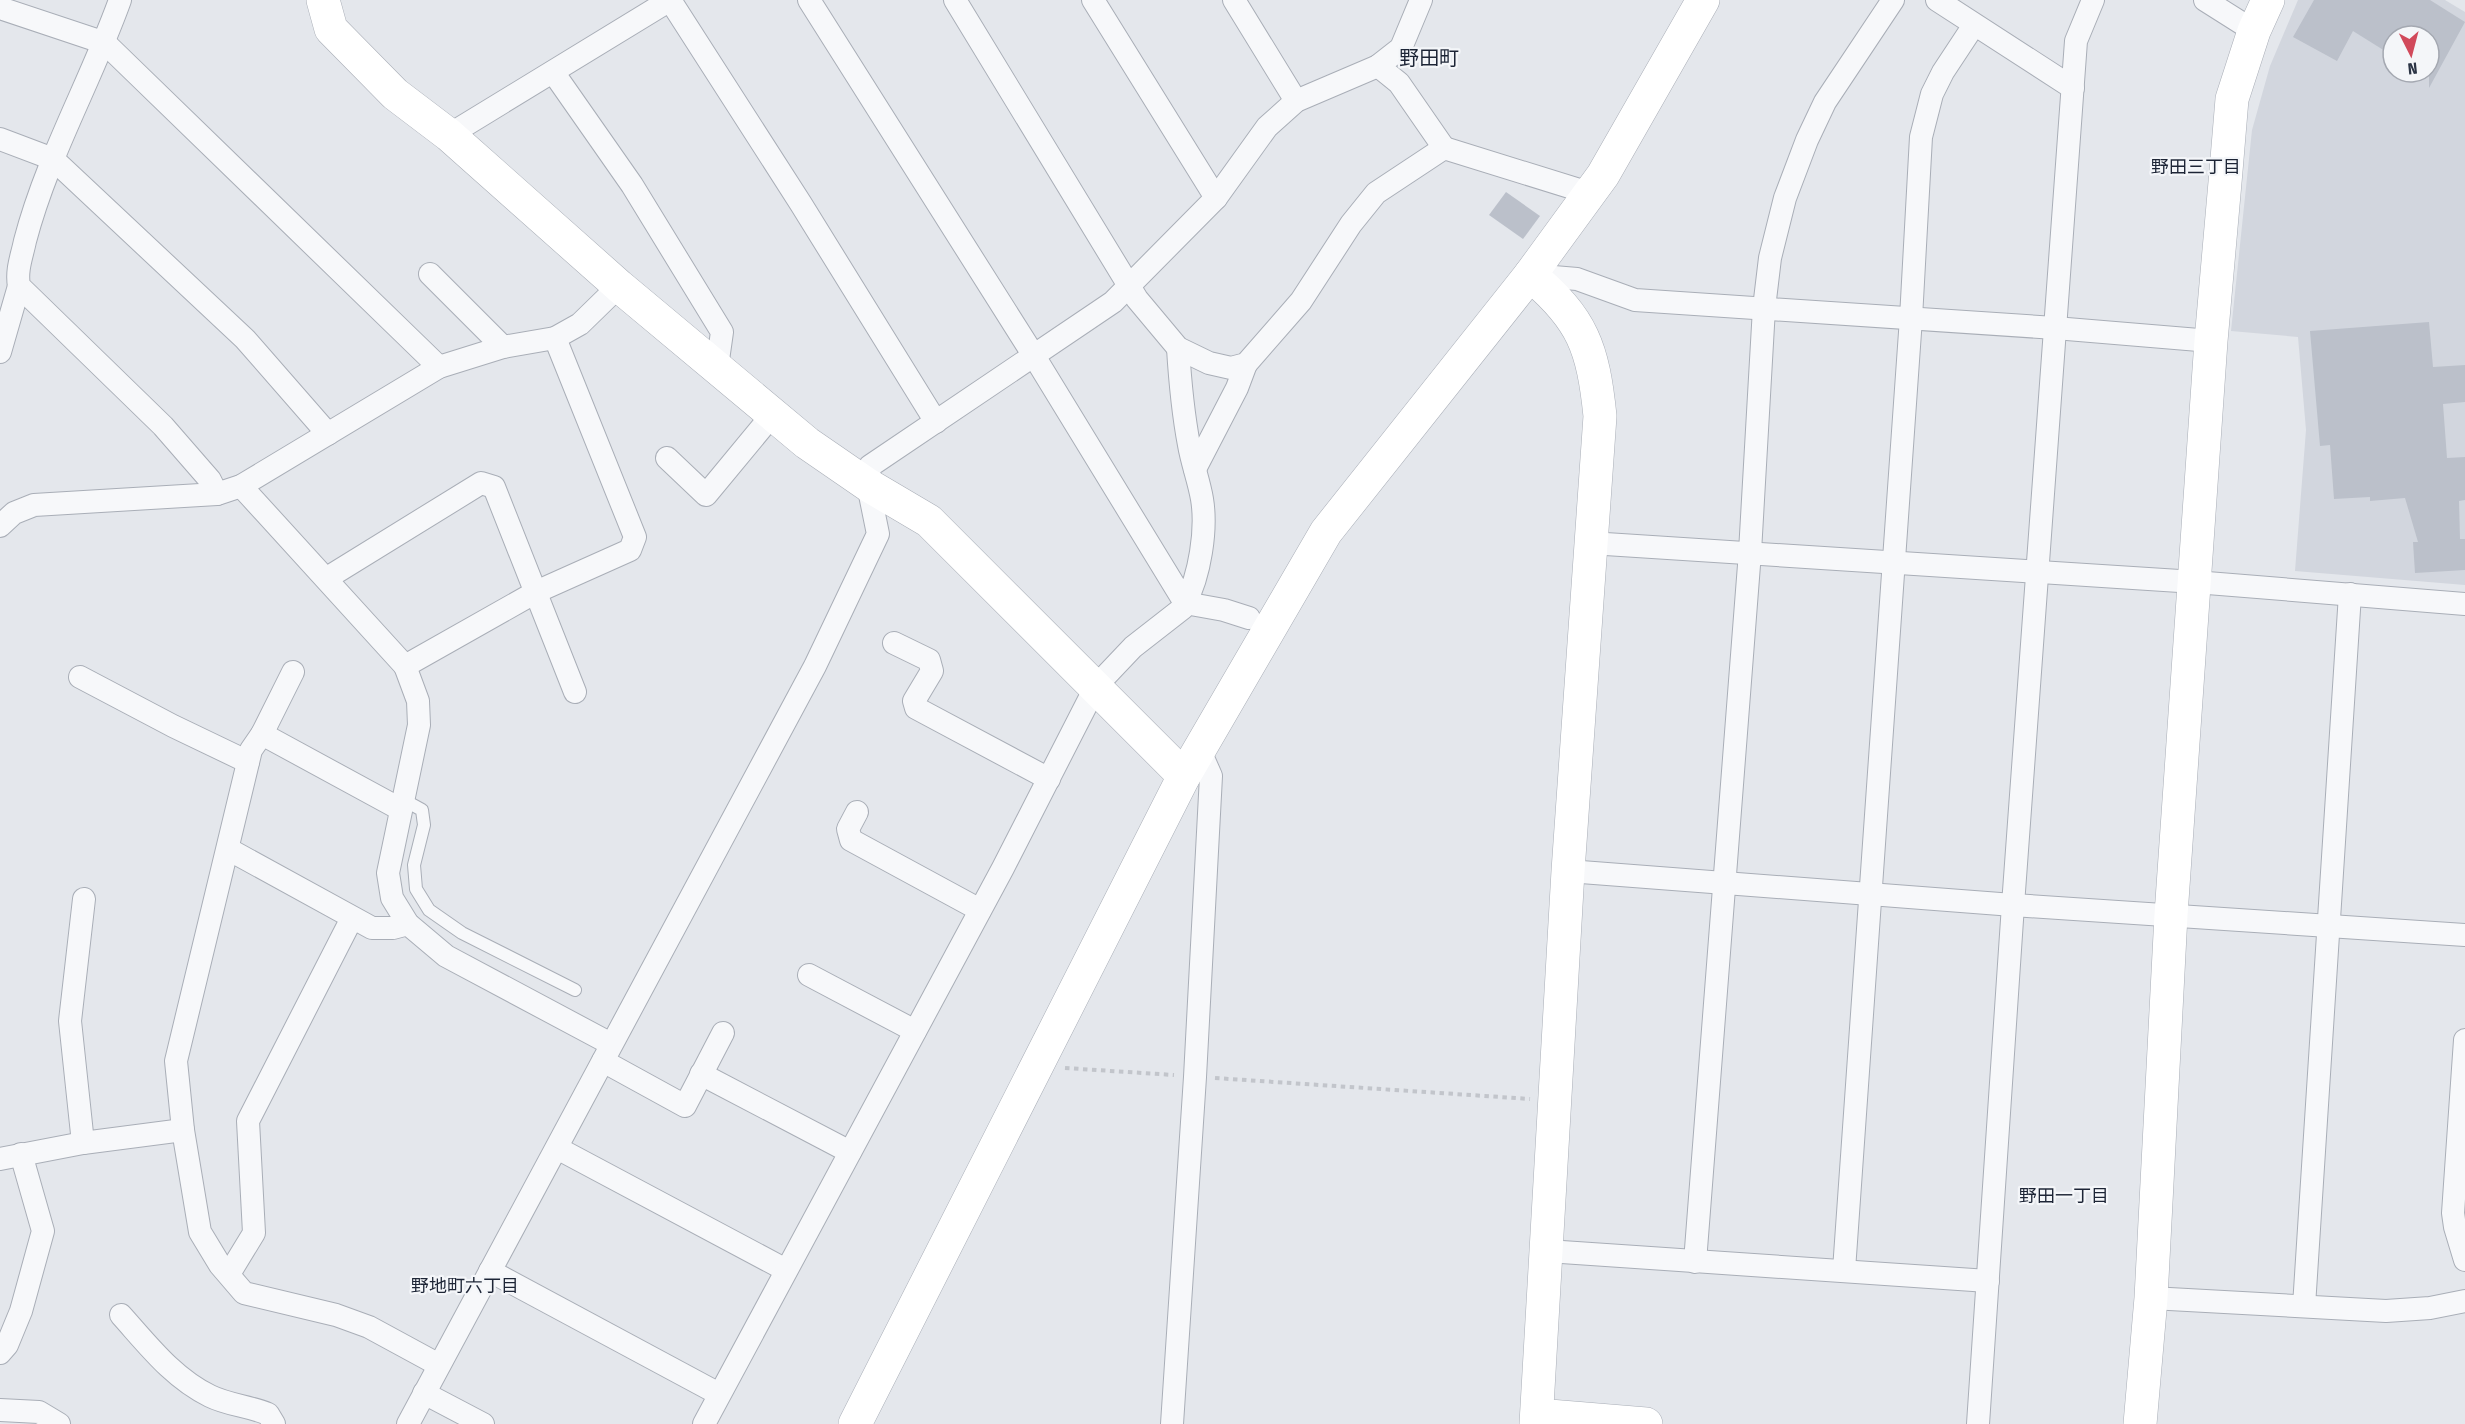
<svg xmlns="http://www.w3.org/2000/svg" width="2465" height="1424" viewBox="0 0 2465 1424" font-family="'Fira Sans Condensed','Noto Sans JP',sans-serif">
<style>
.built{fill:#d2d6de;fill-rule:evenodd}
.building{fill:#bbc0ca}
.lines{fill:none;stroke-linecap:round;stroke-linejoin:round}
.lane-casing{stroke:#a9aeb7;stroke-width:14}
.street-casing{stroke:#a9aeb7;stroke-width:24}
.secondary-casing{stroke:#a9aeb7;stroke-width:34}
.path{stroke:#c2c5cb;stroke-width:4;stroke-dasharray:4.5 4.5;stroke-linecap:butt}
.lane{stroke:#f7f8fa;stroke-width:12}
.street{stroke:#f7f8fa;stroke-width:22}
.secondary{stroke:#fff;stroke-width:33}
.labels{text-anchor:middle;stroke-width:4.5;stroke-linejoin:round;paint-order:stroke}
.neighbourhood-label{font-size:18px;fill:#1d2536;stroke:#f4f6f9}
.quarter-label{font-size:20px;fill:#1d2536;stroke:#f4f6f9}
</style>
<rect width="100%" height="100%" fill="#e4e7ec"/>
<path class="built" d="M2298,0H2445L2465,12V585L2295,571L2306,430L2298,337L2231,331L2252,130L2270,66ZM2393,36H2429V72H2393Z"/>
<g class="building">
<polygon points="2314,0 2430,0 2465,22 2429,88 2429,36 2393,36 2393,56 2353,31 2337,61 2293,37"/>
<polygon points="1506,192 1540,216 1523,239 1489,215"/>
<polygon points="2429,322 2433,367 2465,365 2465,402 2443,404 2447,458 2465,457 2465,500 2459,501 2460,539 2465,539 2465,570 2415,573 2413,542 2418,542 2405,498 2370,501 2370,497 2334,499 2330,445 2320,446 2310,331"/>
</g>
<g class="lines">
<defs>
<polyline id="lane" points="402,799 422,810 424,825 414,865 416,889 429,910 462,933 575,990"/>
<g id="street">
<path d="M120,0C91,81 47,157 25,241C22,256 16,270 19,286L163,426L210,480L217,494"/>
<polyline points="670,0 801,204 936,422"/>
<path d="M809,0L1034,356L1185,603C1200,576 1207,529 1202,499C1199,481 1192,463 1189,445C1183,413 1180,381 1178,348"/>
<polyline points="955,0 1137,299 1178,348 1209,363 1231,368 1246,364 1301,301 1351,224 1376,193 1444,148 1589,193"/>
<polyline points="1093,0 1216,198"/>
<polyline points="1234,0 1296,101"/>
<polyline points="1937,0 2073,88"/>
<polyline points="2205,0 2254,31"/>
<polyline points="0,8 105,43 439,367"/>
<polyline points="1378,66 1399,83 1444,148"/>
<polyline points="553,72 632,185 722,332 717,367"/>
<polyline points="449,135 670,0"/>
<polyline points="0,139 53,159 245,339 328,434"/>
<polyline points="430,274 503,347"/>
<polyline points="1530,275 1577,279 1635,300 2055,328 2211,341"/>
<polyline points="0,352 19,286"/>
<polyline points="667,458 706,495 773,414"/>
<polyline points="1195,469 1237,388 1246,364"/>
<polyline points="241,486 405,666 536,592 630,550 635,537 555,338"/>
<polyline points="0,526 14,513 34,505 217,494 241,486 439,367 503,347 555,338 580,324 619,286"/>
<polyline points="1590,543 2195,582 2465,604"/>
<polyline points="327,578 481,483 494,487 575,692"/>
<polyline points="894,643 929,660 932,671 914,701 916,708 1049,779"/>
<polyline points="405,666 418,701 419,725 388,873 392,898 408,924 446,956 611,1044"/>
<polyline points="293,672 262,734 251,750 176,1061 183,1130 200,1232 220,1265 244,1293 336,1315 369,1327 439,1365"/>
<polyline points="80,677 173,726 248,762"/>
<polyline points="262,734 400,809"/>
<polyline points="857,812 848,829 851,840 980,910"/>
<polyline points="228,849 372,928 393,928 408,924"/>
<polyline points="1568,871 2013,905 2465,935"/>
<polyline points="809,975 915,1031"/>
<polyline points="2465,1040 2453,1213 2455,1227 2465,1260"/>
<polyline points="603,1061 685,1106 723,1033"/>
<polyline points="701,1074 850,1152"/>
<polyline points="83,1143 70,1021 84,899"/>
<polyline points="557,1148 786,1270"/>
<polyline points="0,1159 83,1143 183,1130"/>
<polyline points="1547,1251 1988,1281"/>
<polyline points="1695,1262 1750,552 1764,308 1770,258 1785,198 1807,140 1825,102 1893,0"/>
<polyline points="1844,1270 1911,318 1921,137 1932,94 1943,72 1974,25"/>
<polyline points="490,1271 719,1394"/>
<polyline points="229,1274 254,1233 248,1121 352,918"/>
<polyline points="2151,1298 2386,1311 2430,1308 2465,1301"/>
<polyline points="2304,1306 2350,594"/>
<path d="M121,1315C148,1345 173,1378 210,1396C228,1405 249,1406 268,1414L274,1424"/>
<polyline points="0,1353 7,1345 21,1311 43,1231 21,1154"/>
<polyline points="424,1393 483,1424"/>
<polyline points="0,1410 39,1412 59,1424"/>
<polyline points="408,1424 815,666 878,534 868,485 870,466 1113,302 1216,198 1267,127 1296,101 1378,66 1401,48 1421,0"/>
<polyline points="704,1424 1003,868 1096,686 1133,647 1183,608 1185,603 1224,610 1249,618"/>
<polyline points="1172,1424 1195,1077 1211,776 1200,751"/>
<polyline points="1978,1424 2013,905 2076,41 2093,0"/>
</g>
<g id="secondary">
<polyline points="323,0 331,29 395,94 449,135 619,286 807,443 868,485 929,521 1184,776"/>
<path d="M1530,275C1583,319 1593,348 1600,416L1568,871L1536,1424"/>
<polyline points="1537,1415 1646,1424"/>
<polyline points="855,1424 1184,776 1326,532 1530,275 1603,175 1703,0"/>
<polyline points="2140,1424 2151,1298 2171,915 2211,341 2226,171 2232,99 2254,31 2268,0"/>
</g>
</defs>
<use href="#lane" class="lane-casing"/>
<use href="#street" class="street-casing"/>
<use href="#secondary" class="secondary-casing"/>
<g class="path">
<polyline points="1065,1068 1174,1075"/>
<polyline points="1215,1078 1530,1099"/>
</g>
<use href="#lane" class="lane"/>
<use href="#street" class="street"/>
<use href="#secondary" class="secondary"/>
</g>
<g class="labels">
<g class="neighbourhood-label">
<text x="2196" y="173">野田三丁目</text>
<text x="2064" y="1202">野田一丁目</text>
<text x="465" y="1292">野地町六丁目</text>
</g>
<g class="quarter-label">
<text x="1429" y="65">野田町</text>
</g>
</g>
<g transform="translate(2411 54) rotate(174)"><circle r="28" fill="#f4f6f9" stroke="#a4a8b1" stroke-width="1.5"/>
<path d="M0-4.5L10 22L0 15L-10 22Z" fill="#d1495b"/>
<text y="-9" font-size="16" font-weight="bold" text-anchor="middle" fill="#2b3445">N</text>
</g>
</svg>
